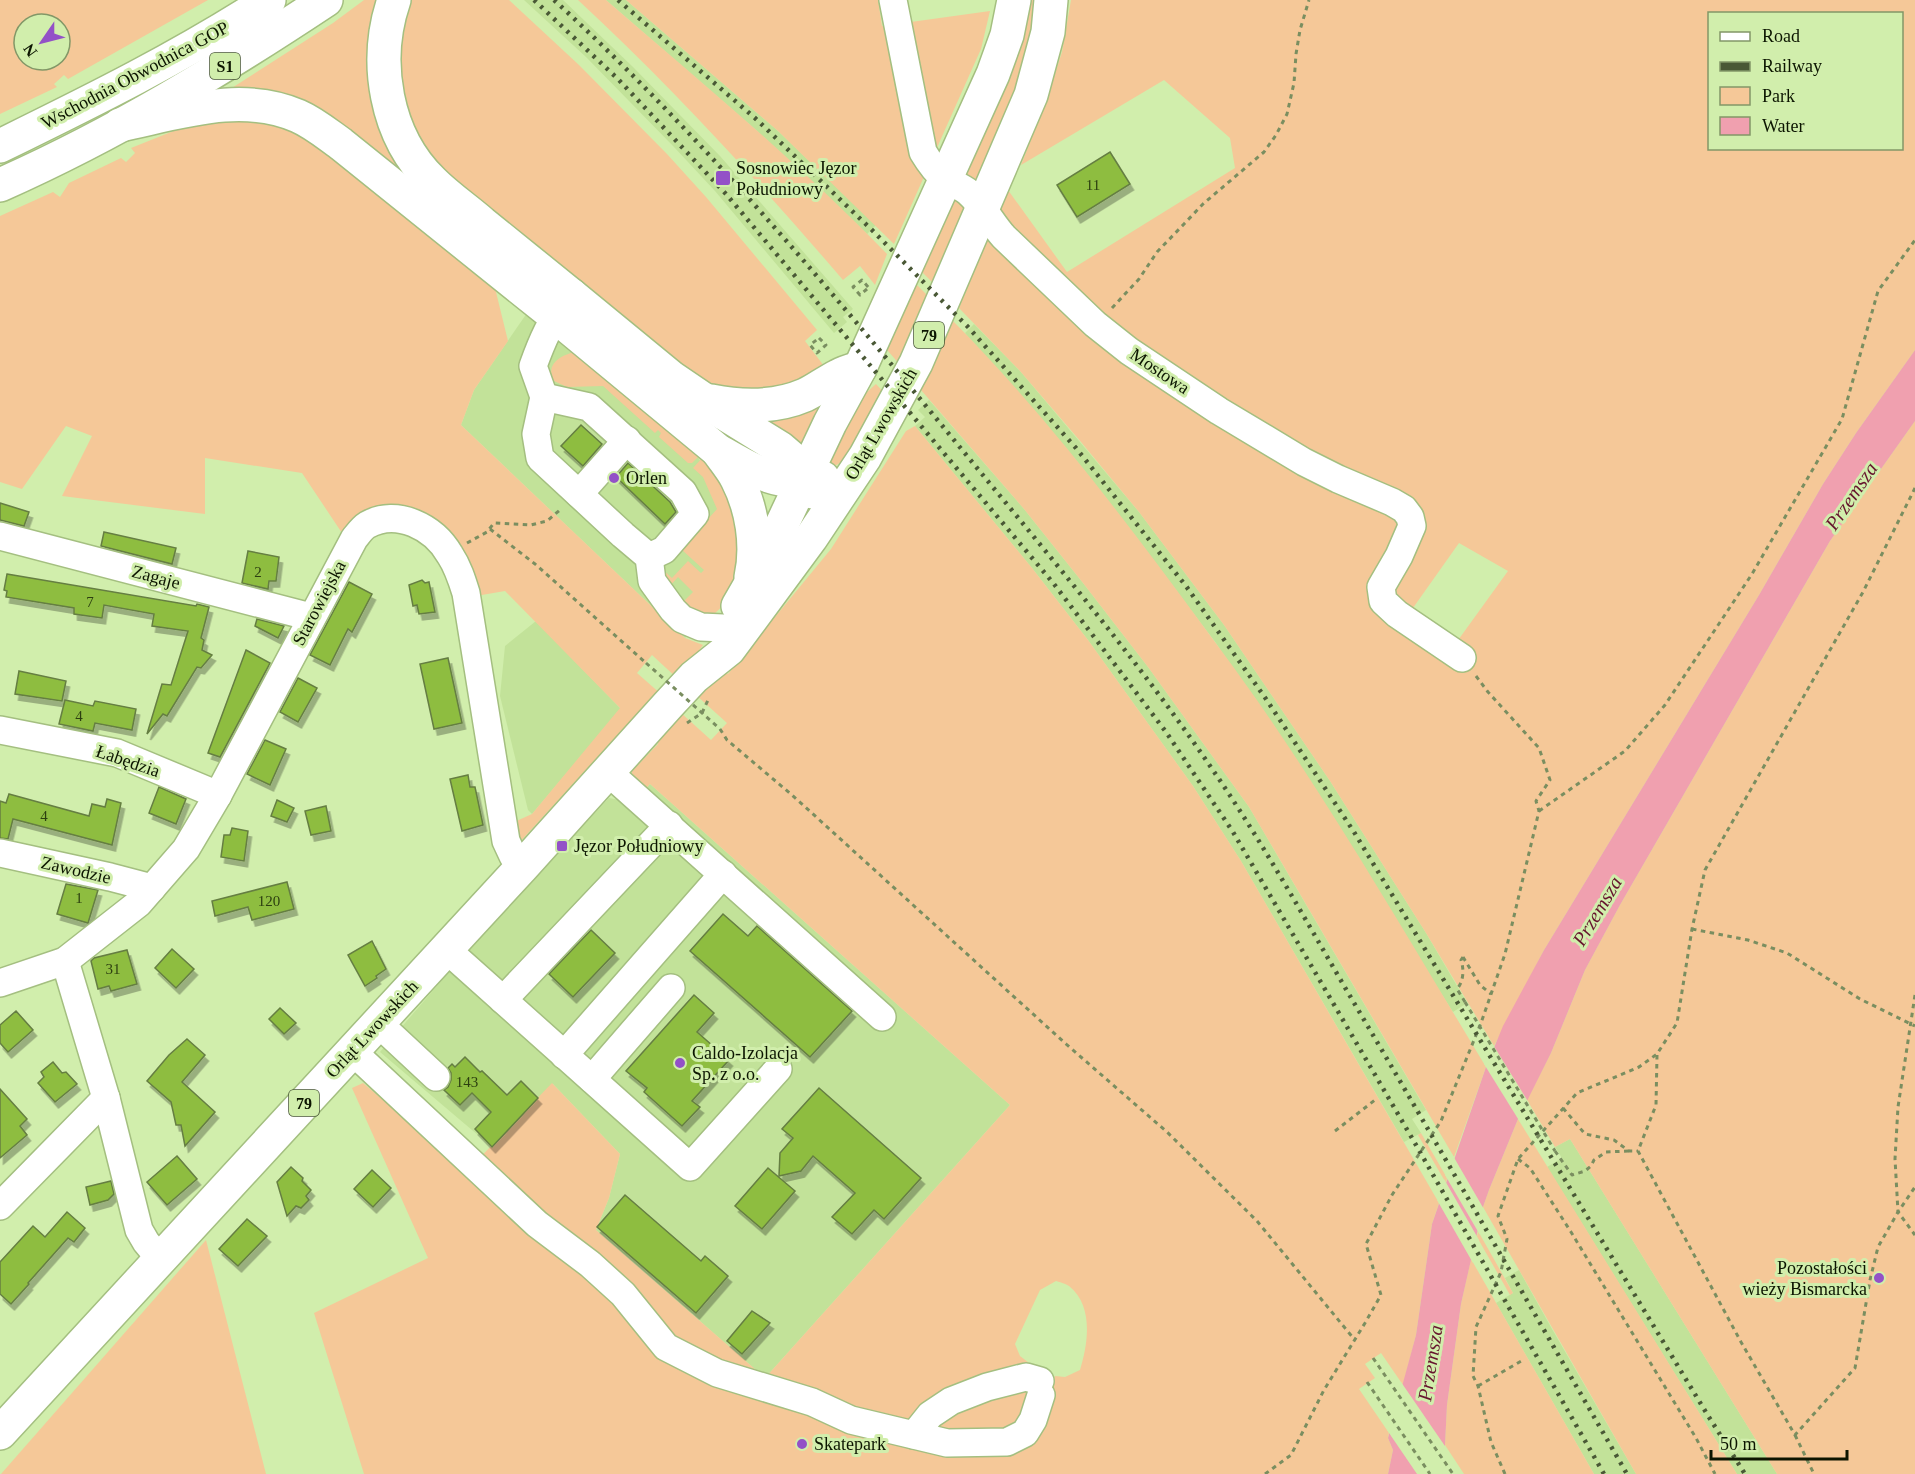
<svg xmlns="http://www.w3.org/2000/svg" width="1915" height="1474" viewBox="0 0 1915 1474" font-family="'Times New Roman',serif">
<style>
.built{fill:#c2e299}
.green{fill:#f5c898;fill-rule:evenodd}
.water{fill:#f0a0af}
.pier{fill:#d1eeac}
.building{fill:#8ebd3f;stroke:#657e42;stroke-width:1.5;filter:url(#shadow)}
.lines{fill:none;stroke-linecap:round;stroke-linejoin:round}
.minor-casing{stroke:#a4bf80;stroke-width:30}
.major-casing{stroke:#a4bf80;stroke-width:36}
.highway-casing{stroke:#a4bf80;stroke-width:36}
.path{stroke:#7a8e60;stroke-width:3;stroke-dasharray:4.5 4.5;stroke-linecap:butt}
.minor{stroke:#fff;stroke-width:27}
.major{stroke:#fff;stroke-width:33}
.highway{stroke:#fff;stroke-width:33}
.rail{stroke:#495835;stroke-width:4.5;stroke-dasharray:3 6;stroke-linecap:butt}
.path-bridge{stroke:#7a8e60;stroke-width:3;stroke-dasharray:4.5 4.5;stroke-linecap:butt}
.poi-dot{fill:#9351c7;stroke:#d1eeac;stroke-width:2}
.labels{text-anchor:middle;stroke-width:6;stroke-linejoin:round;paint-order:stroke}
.number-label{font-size:15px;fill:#2c3f10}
.shield{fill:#d1eeac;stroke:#475634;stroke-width:1.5}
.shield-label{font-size:16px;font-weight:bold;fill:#0c1500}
.street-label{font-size:18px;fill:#0c1500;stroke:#d1eeac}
.poi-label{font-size:18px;fill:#0c1500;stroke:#d1eeac;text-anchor:start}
.water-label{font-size:20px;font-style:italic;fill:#66152e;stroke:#d1eeac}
</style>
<defs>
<filter id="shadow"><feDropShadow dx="3.5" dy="6" stdDeviation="0" flood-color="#0004"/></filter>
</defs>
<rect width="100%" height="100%" fill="#d1eeac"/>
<g class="built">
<polygon points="524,0 563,0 633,67 720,156 853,309 843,317 847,322 834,333 715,191 674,147 586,57"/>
<polygon points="606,0 626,0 778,131 876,225 867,234 756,130"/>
<polygon points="527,313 691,446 731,511 721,600 685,638 461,425 474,390"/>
<polygon points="974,324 1020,371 1139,512 1224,625 1330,781 1426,933 1467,1003 1453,1012 1216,643 1081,466 965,333"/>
<polygon points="929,400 1024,509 1083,583 1148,667 1249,807 1426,1110 1412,1119 1421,1133 1404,1142 1241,861 1193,786 1088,640 1032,568 915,426 925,417 918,410"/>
<polygon points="536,621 621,709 532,814 528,810 500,696 505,646"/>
<polygon points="650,784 1010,1105 765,1378 596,1230 609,1198 620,1154 553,1084 492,1147 380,1052 474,943 609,798 620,800 631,806"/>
<polygon points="1570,1139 1777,1474 1737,1474 1547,1167 1562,1158 1555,1147"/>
<polygon points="1519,1270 1552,1329 1636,1474 1594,1474 1496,1303 1513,1293 1505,1278"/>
</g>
<g class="green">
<path d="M0,0H208L68,79L64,75L54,84L57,87L0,114ZM24,24H60V60H24Z"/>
<polygon points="364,0 384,0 409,185 224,93 333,23"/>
<polygon points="407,0 509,0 579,65 667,154 706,197 817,330 805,341 824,366 803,379 779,388 755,392 710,386 685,369 439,167 407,123 395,38"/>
<path d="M578,0H606C702,83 799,163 887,254L875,285L860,266L843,280C759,182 672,87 578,0Z"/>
<polygon points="626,0 878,0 882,26 990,11 981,49 894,244 778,131"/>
<polygon points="1026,0 1040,0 1030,61 983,178 975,181 965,175"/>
<path d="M1071,0H1915V350L1856,433L1823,484L1759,595L1544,950L1494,1046L1426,933L1330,781L1224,625L1139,512L1081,442L1020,371L959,308L1008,190L1067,272L1235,168L1230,138L1164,80L1021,165L1046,101L1062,52ZM1710,14H1902V148H1710ZM1459,543L1508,571L1456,643L1408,615Z"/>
<polygon points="223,118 256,121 288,128 333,155 495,288 508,341 474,390 461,425 685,638 703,645 678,679 652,655 637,673 662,695 648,712 637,714 518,844 512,823 532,814 620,708 505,591 476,596 440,528 342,533 302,473 205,458 205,514 62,496 92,436 66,426 22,489 0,482 0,216 53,192 60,197 69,183 121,158 126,162 135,153 131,148 186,126"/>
<polygon points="952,197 968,205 937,287 916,266"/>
<polygon points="910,278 932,300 901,366 882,344"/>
<path d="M953,321C1028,397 1095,481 1158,565C1192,611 1226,656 1259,703C1340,820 1412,945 1486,1067L1454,1157L1249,807L1148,667L1083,583L1024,509L921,390Z"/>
<path d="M574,352L700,455L692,463H688L659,437L661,433L658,430L655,433L603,386L567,387L554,381C545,364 560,356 574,352Z"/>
<polygon points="876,384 887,396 843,461 823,473 863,387 867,392"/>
<polygon points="832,390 809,453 762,428 767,414"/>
<polygon points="1915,421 1915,1474 1777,1474 1570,1139 1555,1147 1527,1100 1551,1053 1585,970 1620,905 1830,541"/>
<path d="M915,426L1032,568L1088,640L1193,786L1241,861L1439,1203L1432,1224L1416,1335L1403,1385L1381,1353L1365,1364L1375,1378L1359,1389L1389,1433L1388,1438L1393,1450L1388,1474H364L314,1313L428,1258L352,1088L363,1083L467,1171L552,1083L620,1154L609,1198L596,1230L765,1378L1010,1105L650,784L642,793L632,776V771L658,744V736L680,712L711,740L727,723L696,695L721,667L728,674L831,549L906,431ZM1056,1281C1060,1282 1066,1284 1069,1286C1094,1306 1088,1344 1080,1370L1065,1377L1055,1376L1048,1397L1042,1373L1020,1356L1015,1344L1040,1290Z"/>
<polygon points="703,457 728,492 743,556 728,601 713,615 702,617 680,605 693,592 678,577 669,587 662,569 672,578 688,561 701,573 704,570 681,549 717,509 703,477 693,468"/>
<polygon points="1518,1119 1737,1474 1636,1474 1483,1207 1489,1190"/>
<polygon points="1421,1133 1447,1178 1446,1183 1418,1135"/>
<polygon points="1478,1231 1513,1293 1510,1295 1477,1237"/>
<polygon points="206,1240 266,1474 1,1474"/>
<polygon points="1471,1259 1594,1474 1464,1474 1445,1445 1447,1405 1461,1304"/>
</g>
<polygon class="water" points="1915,350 1915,421 1830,541 1620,905 1585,970 1551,1053 1518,1119 1489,1190 1483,1207 1461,1304 1447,1405 1445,1445 1439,1474 1388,1474 1393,1450 1388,1438 1416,1335 1432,1224 1486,1067 1503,1026 1544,950 1759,595 1823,484 1856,433"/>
<g class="pier">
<polygon points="1492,1043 1529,1103 1520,1122 1484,1064"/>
<polygon points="1452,1154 1485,1211 1480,1235 1445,1175"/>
<polygon points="1444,1179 1479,1240 1473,1263 1437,1200"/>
<polygon points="1401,1382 1447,1449 1442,1474 1417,1474 1387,1430"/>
</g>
<g class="building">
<polygon points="1110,152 1130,184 1077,217 1057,185"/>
<polygon points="581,425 602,444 583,466 561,446"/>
<polygon points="628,463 670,502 676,512 665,524 616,477"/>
<polygon points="0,503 29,512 24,526 0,520"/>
<polygon points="104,532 176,548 172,564 101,546"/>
<polygon points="248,551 279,557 276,581 269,581 268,589 242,583"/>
<polygon points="7,574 196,606 197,604 209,607 201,638 204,640 202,650 212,655 201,668 197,667 167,716 163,714 147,734 162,684 171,685 188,631 152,626 154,614 104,605 102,618 74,614 74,608 6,597 7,591 4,590"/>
<polygon points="422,580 425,583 429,582 435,612 419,614 417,605 413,606 409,585"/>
<polygon points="349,582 372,594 352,632 348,629 330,665 310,655"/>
<polygon points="257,619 284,626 278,638 255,626"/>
<polygon points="246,650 270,663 220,757 208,753"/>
<polygon points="448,658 462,723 434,729 420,664"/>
<polygon points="19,671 66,681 62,701 15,694"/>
<polygon points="298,678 317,688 298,722 280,712"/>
<polygon points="65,700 93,706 95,701 136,709 132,730 95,723 93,731 59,724"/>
<polygon points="265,740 286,749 270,785 247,774"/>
<polygon points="468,775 470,787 475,787 483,825 462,831 450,779"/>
<polygon points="159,787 186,799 176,824 149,813"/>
<polygon points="9,794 89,816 92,804 105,807 107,799 121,803 112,845 13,819 8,839 0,838 0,801 6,803"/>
<polygon points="277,800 294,808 287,822 271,816"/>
<polygon points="326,806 331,831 311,835 305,811"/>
<polygon points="232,828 248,831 244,861 221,857 224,835 230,835"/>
<polygon points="287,882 294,909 252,920 248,907 215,916 212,901"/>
<polygon points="66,884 98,890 88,923 57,914"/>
<polygon points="723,914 748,936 757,926 852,1011 810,1057 690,951"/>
<polygon points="591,930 615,953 573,997 549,974"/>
<polygon points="372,941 386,969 376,976 377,978 365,986 348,955"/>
<polygon points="172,949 194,969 176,988 155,968"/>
<polygon points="127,950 137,984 111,991 109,986 98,989 91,961 94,958"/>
<polygon points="694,995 714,1013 697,1032 729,1060 692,1101 700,1107 682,1126 644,1092 647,1088 626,1071"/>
<polygon points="280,1008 296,1023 284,1034 269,1019"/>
<polygon points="16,1011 33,1030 8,1052 0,1043 0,1025"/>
<polygon points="187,1039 205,1055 182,1082 215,1112 185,1146 181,1125 176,1125 171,1102 147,1081 169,1055"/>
<polygon points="465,1057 480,1072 482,1071 507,1095 521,1081 538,1098 492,1147 475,1129 491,1112 472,1093 460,1105 444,1090 448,1087 451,1080 451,1073 448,1068 452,1064 455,1067"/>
<polygon points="53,1062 62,1073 66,1072 77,1084 55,1102 38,1083 44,1077 41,1072"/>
<polygon points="819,1088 921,1178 884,1219 874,1210 852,1234 832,1217 855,1193 813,1156 801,1171 779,1176 780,1153 793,1138 782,1129"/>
<polygon points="0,1089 27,1119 20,1126 27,1135 0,1158"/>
<polygon points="177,1156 197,1179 167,1205 147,1182"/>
<polygon points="291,1167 303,1178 302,1181 311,1190 306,1196 309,1200 301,1208 296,1206 287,1216 277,1182"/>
<polygon points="768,1168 795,1191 762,1229 735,1206"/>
<polygon points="372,1170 391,1188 373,1207 354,1189"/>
<polygon points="111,1181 114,1194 108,1200 90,1205 86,1187"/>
<polygon points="625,1195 701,1261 705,1256 728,1276 696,1313 597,1227"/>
<polygon points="67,1212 85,1228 74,1242 68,1238 28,1283 29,1284 11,1304 0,1294 0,1262 33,1226 45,1237"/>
<polygon points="247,1219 267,1236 238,1266 219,1249"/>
<polygon points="752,1311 770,1323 742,1354 727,1341"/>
</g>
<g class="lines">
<defs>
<g id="minor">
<path d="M893,0L923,152C929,162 935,171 944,178C951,184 961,186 968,192C983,205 991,223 1004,237L1095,324L1129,351L1219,411L1304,462L1338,479L1392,502L1404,509L1410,517L1412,526L1399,556L1381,587L1383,601L1397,614L1462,658"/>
<path d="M568,299C551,320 542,341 533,366L544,397L536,434L540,458L623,535L649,557L652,581L673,610L682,619L701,627L723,628"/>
<polyline points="544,397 589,407 683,492 695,514 664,550 649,557"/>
<polyline points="579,494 627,440"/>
<polyline points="0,536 311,617"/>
<polyline points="0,730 117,753 218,795"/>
<polyline points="608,772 882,1017"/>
<polyline points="0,853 110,877 152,888"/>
<polyline points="446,949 690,1167 778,1069"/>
<polyline points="65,961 106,1098 139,1230 146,1242 160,1259"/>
<path d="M0,983L65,961L139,903L186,849L218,795L354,539C358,534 362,528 367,525C397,508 434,527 450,555C458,567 462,580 466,593L506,841L513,856L523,866"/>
<polyline points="503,1000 669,825"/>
<polyline points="378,1023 436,1077"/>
<polyline points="352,1051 537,1224 590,1264 623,1294 666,1347 717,1373 812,1402 851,1420 947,1443 1007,1442 1025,1433 1033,1420 1041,1395"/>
<polyline points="564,1055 723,874"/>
<polyline points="592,1079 671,988"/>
<polyline points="0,1206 106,1098"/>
<polyline points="914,1435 930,1415 951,1401 987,1387 1026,1377 1040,1381"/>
</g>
<g id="major">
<polyline points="571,295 672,378 725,414 780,448 794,460 812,488 813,492"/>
<path d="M555,316L717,450C738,462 766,480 791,480C795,480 800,478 805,478C812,478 816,480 823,478"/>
<path d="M711,401C742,407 775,408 805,395C816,390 826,382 838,376C845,372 853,370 860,368"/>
<path d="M718,451C724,460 732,469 737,479C752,508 758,545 751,577"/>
<polyline points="738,606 768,554 830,423 860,368 993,74 1007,35 1014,0"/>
<polyline points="0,1433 523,866 668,705 694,677 729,649 769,595 811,538 865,457 916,363 1031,95 1048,32 1051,0"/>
</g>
<g id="highway">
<path d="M394,0C373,61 385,136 433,182C448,197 466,209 482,223C512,247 541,271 571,295"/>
<path d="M120,125C178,113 241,91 298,116C314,123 327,134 341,144L555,316"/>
<path d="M0,146C92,101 183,56 269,0"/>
<path d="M0,185C115,134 222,69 326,0"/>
</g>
</defs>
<use href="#minor" class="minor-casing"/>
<use href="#major" class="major-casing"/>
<use href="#highway" class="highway-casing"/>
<g class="path">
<polyline points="867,289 860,295 853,287 862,280 869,288"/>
<polyline points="1112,308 1139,279 1157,252 1184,224 1203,204 1264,152 1276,135 1287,114 1294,83 1296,54 1300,30 1309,0"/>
<polygon points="819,338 826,345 817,353 810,345"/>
<polyline points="490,529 535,564 646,663"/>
<polyline points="467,543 487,532 494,523 531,525 547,521 561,509"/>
<polyline points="687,723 702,713 708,700"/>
<polyline points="720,729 727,740 792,795 1066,1044 1167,1132 1257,1221 1354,1339"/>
<polyline points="1539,811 1625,751 1665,705 1752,574 1842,419 1878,291 1915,240"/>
<polyline points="1692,929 1748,940 1787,953 1860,999 1915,1026"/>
<path d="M1463,957L1461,960C1464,969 1464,981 1457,989L1465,1002"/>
<polyline points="1463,957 1480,985 1491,994"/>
<polyline points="1915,995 1898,1107 1895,1159 1898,1212 1915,1235"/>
<polyline points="1657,1055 1656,1105 1638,1151 1741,1342 1795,1435 1855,1368 1870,1280 1878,1247 1898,1212 1915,1187"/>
<polyline points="1563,1108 1585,1134 1614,1140 1629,1151 1638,1151"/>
<polyline points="1335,1131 1375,1100"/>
<polyline points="1555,1151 1572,1175 1585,1171 1591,1166 1594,1160 1606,1152 1629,1151"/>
<polyline points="1518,1159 1530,1168 1571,1232 1696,1438 1715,1474"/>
<polyline points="1373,1358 1453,1474"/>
<polyline points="1367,1382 1430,1474"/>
<polyline points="1478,1386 1523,1360"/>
<polyline points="1795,1435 1814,1474"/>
<polyline points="1265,1474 1291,1455 1324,1390 1365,1323 1381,1295 1366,1244 1392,1195 1441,1121 1481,1023 1505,954 1539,811 1536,801 1550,780 1539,748 1488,692 1476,676"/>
<polyline points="1505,1474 1491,1442 1478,1386 1473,1376 1476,1327 1501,1272 1507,1239 1498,1216 1518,1159 1577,1093 1639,1067 1657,1054 1677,1023 1692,929 1705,870 1863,592 1915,488"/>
</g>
<use href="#minor" class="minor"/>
<use href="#major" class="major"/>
<use href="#highway" class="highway"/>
<g class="rail">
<polyline points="534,0 618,79 726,194 1054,584 1166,732 1233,832 1412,1138 1604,1474"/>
<path d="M554,0C706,139 837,298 968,457C1065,575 1165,692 1247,822C1283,879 1316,938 1350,996C1444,1155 1535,1315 1627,1474"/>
<polyline points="618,0 755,118 872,230 969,328 1076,448 1186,586 1266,699 1354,832 1707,1414 1745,1474"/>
</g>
<g class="path-bridge">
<polyline points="646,663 720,729"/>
<polyline points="1465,1002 1555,1151"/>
</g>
</g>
<g class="poi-dot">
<rect x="715" y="170" width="16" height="16" rx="3"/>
<circle cx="614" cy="478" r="6"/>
<rect x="556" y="840" width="12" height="12" rx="3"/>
<circle cx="680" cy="1063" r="6"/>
<circle cx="1879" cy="1278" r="6"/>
<circle cx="802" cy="1444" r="6"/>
</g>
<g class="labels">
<g class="number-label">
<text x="1093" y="190">11</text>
<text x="258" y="577">2</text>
<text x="90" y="607">7</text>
<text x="79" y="721">4</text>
<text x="44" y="821">4</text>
<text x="79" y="903">1</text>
<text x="269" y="906">120</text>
<text x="113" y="974">31</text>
<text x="467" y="1087">143</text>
</g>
<g class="shield">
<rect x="210" y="53" width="30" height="26" rx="4.5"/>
<rect x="914" y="322" width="30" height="26" rx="4.5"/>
<rect x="289" y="1090" width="30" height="26" rx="4.5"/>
</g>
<g class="shield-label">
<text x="225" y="72">S1</text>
<text x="929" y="341">79</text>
<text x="304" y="1109">79</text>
</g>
<g class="street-label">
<text transform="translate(135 75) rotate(-28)" y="6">Wschodnia Obwodnica GOP</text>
<text transform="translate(1160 371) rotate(34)" y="6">Mostowa</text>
<text transform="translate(881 424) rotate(-60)" y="6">Orląt Lwowskich</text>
<text transform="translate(156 577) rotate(15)" y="6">Zagaje</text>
<text transform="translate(319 603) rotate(-62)" y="6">Starowiejska</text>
<text transform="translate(128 761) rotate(19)" y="6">Łabędzia</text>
<text transform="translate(76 870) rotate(13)" y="6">Zawodzie</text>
<text transform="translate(372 1029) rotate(-47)" y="6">Orląt Lwowskich</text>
</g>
<g class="poi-label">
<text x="736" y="174">Sosnowiec Jęzor<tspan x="736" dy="21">Południowy</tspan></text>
<text x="626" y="484">Orlen</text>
<text x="574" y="852">Jęzor Południowy</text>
<text x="692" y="1059">Caldo-Izolacja<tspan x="692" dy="21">Sp. z o.o.</tspan></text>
<text x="1867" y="1274" text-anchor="end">Pozostałości<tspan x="1867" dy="21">wieży Bismarcka</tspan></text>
<text x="814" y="1450">Skatepark</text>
</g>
<g class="water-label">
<text transform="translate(1851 496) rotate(-56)" y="7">Przemsza</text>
<text transform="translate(1597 911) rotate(-59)" y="7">Przemsza</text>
<text transform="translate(1430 1363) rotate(-81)" y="7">Przemsza</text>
</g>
</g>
<rect x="1708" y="12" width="195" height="138" fill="#d1eeac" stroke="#829767" stroke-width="1.5"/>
<rect x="1720" y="32" width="30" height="9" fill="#ffffff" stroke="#829767" stroke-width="1.5"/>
<text x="1762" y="42" font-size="18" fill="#0c1500">Road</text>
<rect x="1720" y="62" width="30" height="9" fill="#495835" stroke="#829767" stroke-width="1.5"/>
<text x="1762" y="72" font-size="18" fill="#0c1500">Railway</text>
<rect x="1720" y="87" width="30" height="18" fill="#f5c898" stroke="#829767" stroke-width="1.5"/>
<text x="1762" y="102" font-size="18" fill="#0c1500">Park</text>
<rect x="1720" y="117" width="30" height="18" fill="#f0a0af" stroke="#829767" stroke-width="1.5"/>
<text x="1762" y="132" font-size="18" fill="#0c1500">Water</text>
<g transform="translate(42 42) rotate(235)"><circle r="28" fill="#d1eeac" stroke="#829767" stroke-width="1.5"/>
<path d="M0-4.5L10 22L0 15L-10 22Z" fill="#9351c7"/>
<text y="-9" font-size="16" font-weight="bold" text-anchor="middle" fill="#0c1500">N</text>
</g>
<path d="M1711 1450v9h136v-9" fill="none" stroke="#0c1500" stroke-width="3"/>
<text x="1720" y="1450" font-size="18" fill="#0c1500" stroke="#d1eeac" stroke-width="4.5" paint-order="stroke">50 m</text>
</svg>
